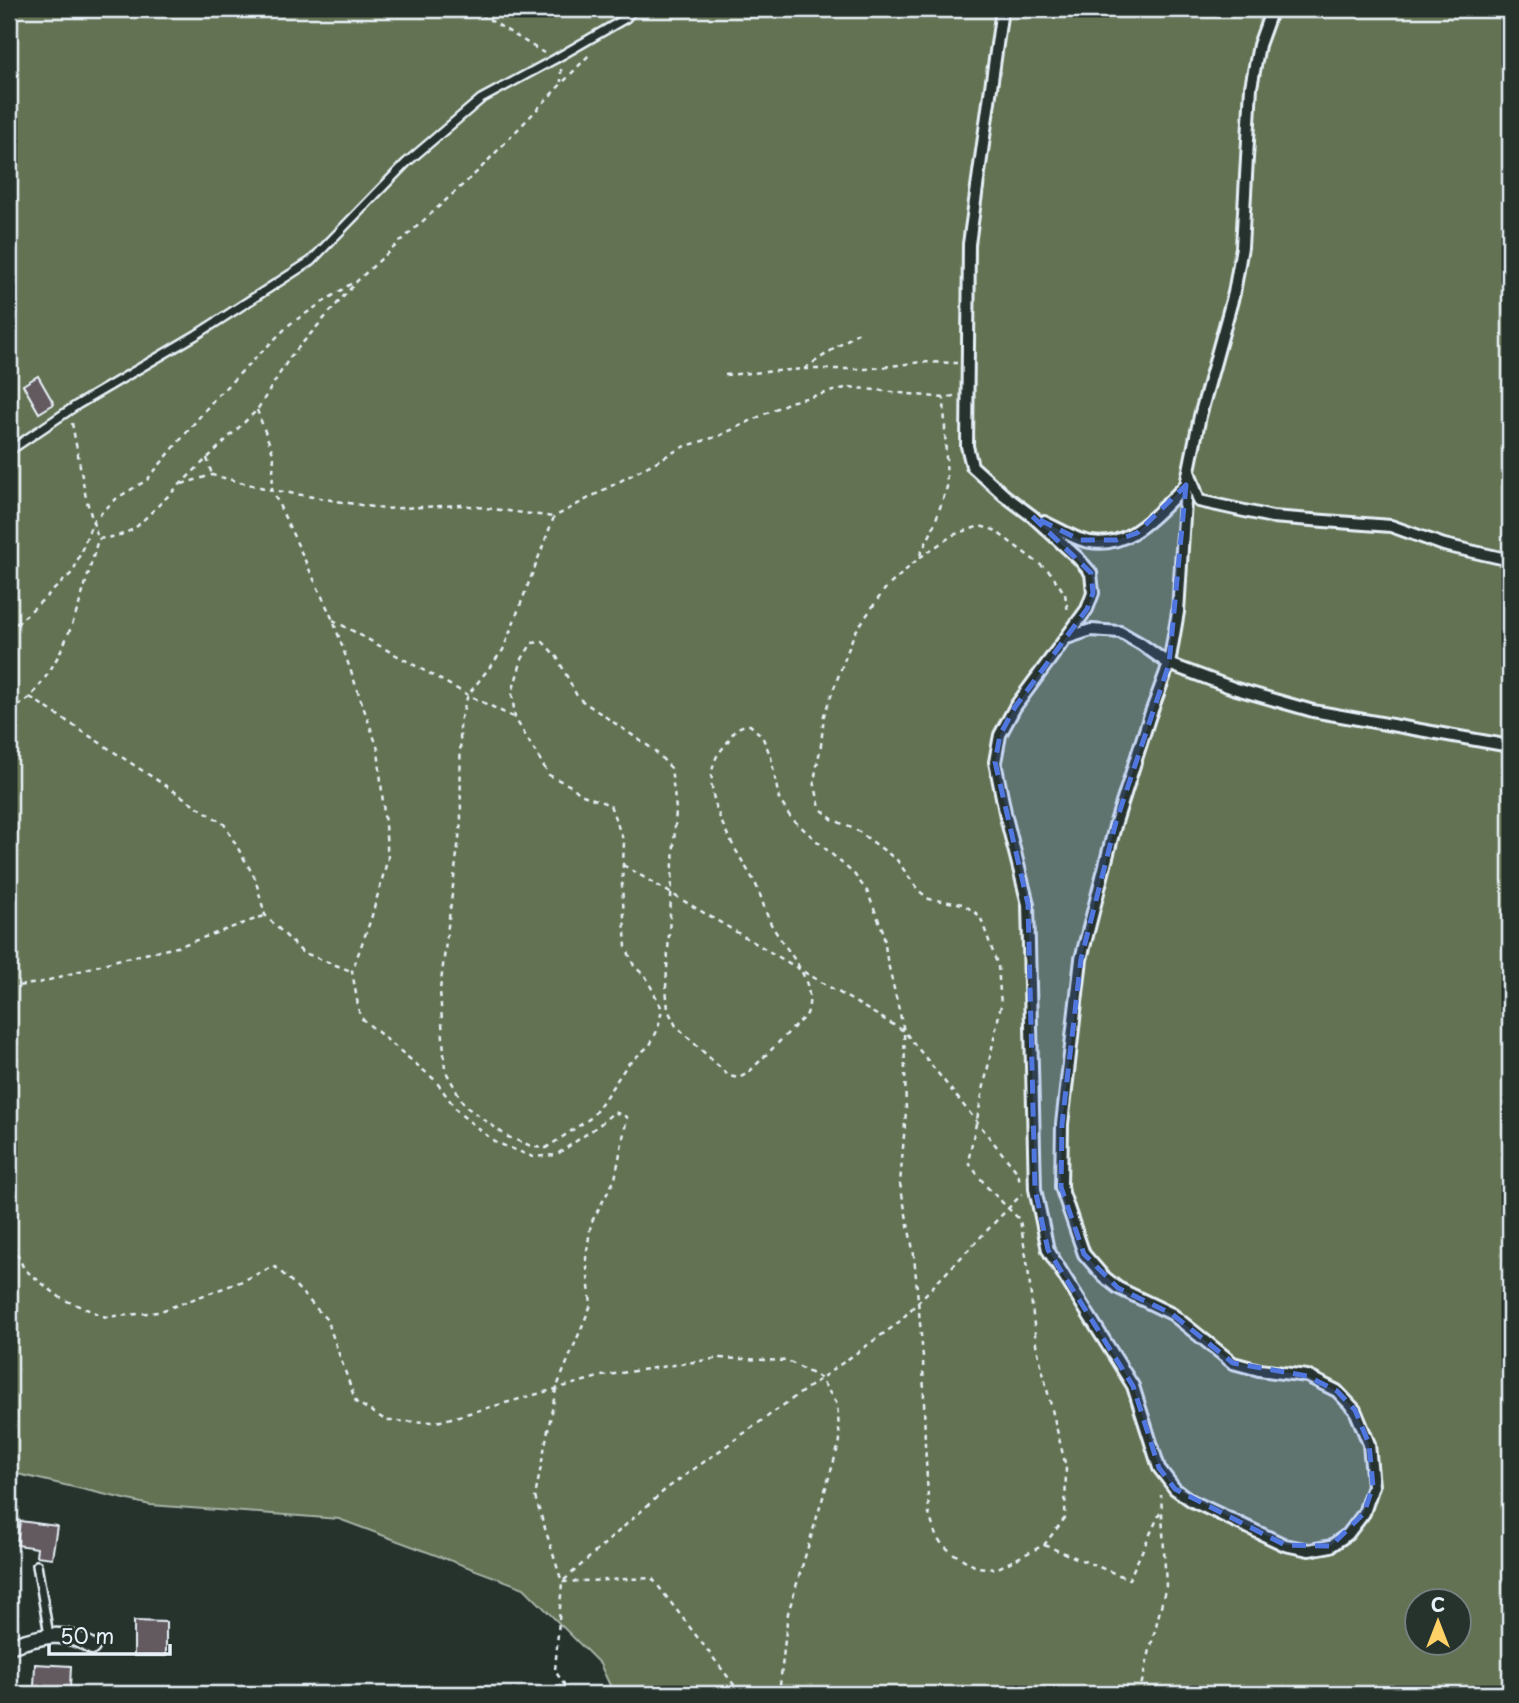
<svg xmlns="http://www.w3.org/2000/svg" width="1519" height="1703" viewBox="0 0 1519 1703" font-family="'Playpen Sans',sans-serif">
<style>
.green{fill:#647253;stroke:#a6b2a6;stroke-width:2;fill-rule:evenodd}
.building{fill:#635a60;stroke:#e8f1f8;stroke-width:2}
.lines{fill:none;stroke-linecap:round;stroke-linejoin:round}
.service-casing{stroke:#e8f1f8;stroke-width:12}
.pedestrian-casing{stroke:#e8f1f8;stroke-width:16}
.minor-casing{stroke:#e8f1f8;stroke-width:19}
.path{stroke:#e8f1f8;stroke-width:2.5;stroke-dasharray:5 5;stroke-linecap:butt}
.service{stroke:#26332d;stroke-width:7}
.pedestrian{stroke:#26332d;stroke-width:10}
.minor{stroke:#26332d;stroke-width:14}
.marked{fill:#5077e0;fill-opacity:0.2;stroke:#5077e0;stroke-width:5;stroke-dasharray:14 9;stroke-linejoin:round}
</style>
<rect width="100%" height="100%" fill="#26332d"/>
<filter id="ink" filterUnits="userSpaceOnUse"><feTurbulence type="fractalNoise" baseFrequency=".0143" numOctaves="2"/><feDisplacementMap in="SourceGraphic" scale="14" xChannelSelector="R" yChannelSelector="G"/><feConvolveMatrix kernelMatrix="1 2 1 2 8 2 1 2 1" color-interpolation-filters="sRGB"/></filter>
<g filter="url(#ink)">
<path class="green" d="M9,9H1510V1694H614L600,1664L524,1588L339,1519L150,1505L9,1472ZM1418,1602H1460V1644H1418Z"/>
<g class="building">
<polygon points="38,376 54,404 39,413 23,385"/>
<polygon points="20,1521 57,1526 52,1558 36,1556 37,1548 17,1545"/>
<polygon points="134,1621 166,1622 166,1656 134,1656"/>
<polygon points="35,1664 71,1666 70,1689 34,1688"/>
</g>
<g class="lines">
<defs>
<g id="service">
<polyline points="9,451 77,405 196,335 311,261 406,163 481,99 555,59 626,18 634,9"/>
<polyline points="37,1565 49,1635"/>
</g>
<g id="pedestrian">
<polyline points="1002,9 969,244 967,446 972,466 1004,495 1032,516 1078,558 1091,573 1093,593 1087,609 1015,707 1000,735 995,762 1006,817 1028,904 1035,1189 1048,1250 1133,1386 1159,1468 1175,1489 1192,1501 1285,1545 1309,1550 1331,1546 1348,1534 1364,1513 1373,1486 1369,1444 1355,1410 1337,1391 1307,1376 1259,1370 1233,1363 1172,1314 1118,1288 1103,1276 1084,1254 1061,1187 1062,1124 1081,959 1116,822 1149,718 1169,664 1178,612 1186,485 1200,416 1234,293 1242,247 1251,87 1259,45 1272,9"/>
<polyline points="1190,474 1199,501 1272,517 1391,526 1444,545 1510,560"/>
<path d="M1044,522C1055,527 1067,534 1079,539C1125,556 1157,513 1186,485"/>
<polyline points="1067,638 1091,630 1120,632 1141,644 1169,664 1233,688 1313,711 1510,746"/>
</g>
<path id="minor" d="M9,1646C39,1637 64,1628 92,1647"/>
</defs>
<use href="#service" class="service-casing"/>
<use href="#pedestrian" class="pedestrian-casing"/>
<use href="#minor" class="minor-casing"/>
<g class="path">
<polyline points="472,9 544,53"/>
<polyline points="561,69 561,82"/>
<polyline points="804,369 866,369 922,362 957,363"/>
<polyline points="725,375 804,369 859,332"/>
<path d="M954,396L944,398L849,387L790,402L719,436L683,447L554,517L503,650L468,695L460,721L461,822L440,990L445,1070L465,1106L508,1137L534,1147L546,1148L592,1117L628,1064L650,1045L658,1029L662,1009L646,977L634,966L626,947L622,886L624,842L610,805L580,794L573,787L549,775L515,718L512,693L522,659L532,643L543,642L557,657L578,698L654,750L671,768L676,809L666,987L668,1010L676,1026L729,1076L739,1078L748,1073L807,1014C818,979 786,952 771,924C764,910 761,893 753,879C734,847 698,794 717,756C720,751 724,747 727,743C733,733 736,725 750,725L762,736L771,757L779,799L791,818L854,874L867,891L883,931L887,959L904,1031L906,1111L900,1184L914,1255L923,1357L925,1444L929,1514L937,1539L951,1552L976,1567L996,1569L1044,1545L1065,1518L1066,1467L1036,1344L1028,1268L1020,1220L987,1187L968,1162L1001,1005L998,966L980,916L963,904L929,899L918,890L897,860L858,831L832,819L820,808L814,781L821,745L824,715L854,634L871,609L885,589L919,558L953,535L980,526L994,530L1050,572L1065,594L1068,612"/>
<polyline points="257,410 274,456 272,490 333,620 378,749 388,858 371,919 352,971 360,1017 435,1080 459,1113 495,1142 533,1157 556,1155 598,1126 614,1112 627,1117 615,1179 591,1223 586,1258 591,1305 556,1389 535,1497 562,1582 652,1578 741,1694"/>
<polyline points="72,423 86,498 98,539"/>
<polyline points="207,458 212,475"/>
<polyline points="182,484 212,475 272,490 384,509 462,505 554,517"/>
<polyline points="920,555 932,531 947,487 944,399"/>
<polyline points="333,620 468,695 515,718"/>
<polyline points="9,631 73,572 93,521 117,498 147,480 216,397 290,324 352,283"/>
<polyline points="30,697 224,824 255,878 265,915 302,952 351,971"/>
<path d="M9,712C16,707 25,702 31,696C69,653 83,593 98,539L118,536L134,529L257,410L290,357L359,279L478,171L591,53"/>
<polyline points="623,865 904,1031 1018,1173 1020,1182"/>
<polyline points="9,987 39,983 117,960 177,947 264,916"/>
<polyline points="9,1235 24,1269 62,1299 106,1317 158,1312 240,1282 274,1266 293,1283 327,1320 356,1402 387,1421 437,1422 602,1376 720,1358 788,1361 820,1378 837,1404 840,1441 788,1613 779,1694"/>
<polyline points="1044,1545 1129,1579 1160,1513"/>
<polyline points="571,1694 555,1671 562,1582 666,1489 897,1324 1022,1194"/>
<polyline points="1139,1694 1166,1586 1161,1495"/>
</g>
<use href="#service" class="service"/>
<use href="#pedestrian" class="pedestrian"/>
<use href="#minor" class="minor"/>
</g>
</g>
<path class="marked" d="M1186,485L1169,664L1116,822L1081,959L1062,1124L1061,1187L1084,1254L1118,1288L1172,1314L1233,1363L1307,1376L1337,1391L1355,1410L1369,1444L1373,1486L1364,1513L1331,1546L1285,1545L1175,1489L1159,1468L1133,1386L1048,1250L1035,1189L1028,904L995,762L1000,735L1015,707L1087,609L1093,593L1091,573L1032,516L1080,540H1117L1137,533Z"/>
<rect width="1519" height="1703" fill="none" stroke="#26332d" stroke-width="35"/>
<rect x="18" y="18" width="1484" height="1668" fill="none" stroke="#e8f1f8" stroke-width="2.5" filter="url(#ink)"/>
<g transform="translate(1438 1622)"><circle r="33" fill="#26332d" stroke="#747f7e" stroke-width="2"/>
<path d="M0-5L12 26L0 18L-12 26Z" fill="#ffd166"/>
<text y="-10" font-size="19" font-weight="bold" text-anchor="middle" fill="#e8f1f8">С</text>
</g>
<path d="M49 1644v10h121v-10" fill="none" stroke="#e8f1f8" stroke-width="3.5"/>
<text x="60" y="1644" font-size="21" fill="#e8f1f8" stroke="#26332d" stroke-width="5" paint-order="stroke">50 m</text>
</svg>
